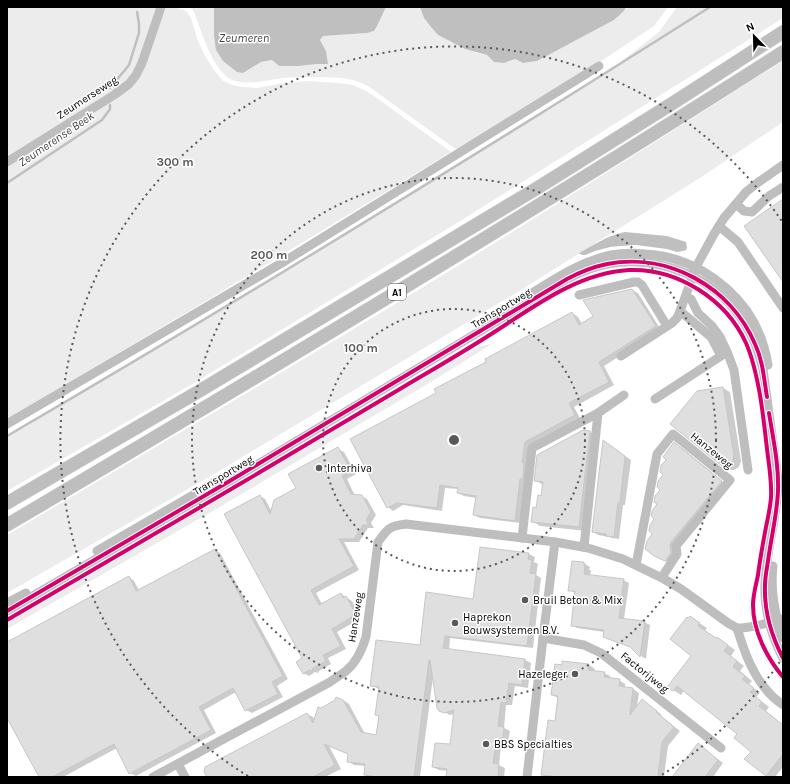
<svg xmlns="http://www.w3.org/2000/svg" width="790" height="784" viewBox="0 0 790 784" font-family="Karla,sans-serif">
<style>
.green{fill:#ececec}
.water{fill:#bfbfbf}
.shadow{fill:#0003}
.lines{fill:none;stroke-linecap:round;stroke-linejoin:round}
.stream{stroke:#bfbfbf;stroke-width:2.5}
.building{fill:#dfdfdf;stroke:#c7c7c7}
.highway-casing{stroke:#dbdbdb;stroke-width:14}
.minor{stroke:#bebebe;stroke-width:9}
.highway{stroke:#bebebe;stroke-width:13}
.cycleway-casing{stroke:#fff;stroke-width:6}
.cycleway{stroke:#d6006c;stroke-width:4}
.ring{fill:none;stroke:#595959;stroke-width:2;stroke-dasharray:2 4}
.poi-dot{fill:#595959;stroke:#fff;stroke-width:1.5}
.labels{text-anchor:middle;stroke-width:3;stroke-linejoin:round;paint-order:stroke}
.shield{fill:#fff;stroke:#4c4c4c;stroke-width:1}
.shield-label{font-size:10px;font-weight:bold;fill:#000}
.street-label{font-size:11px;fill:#000;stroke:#fff}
.poi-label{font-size:11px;fill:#000;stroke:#fff;text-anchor:start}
.water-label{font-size:12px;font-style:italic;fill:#444;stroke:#fff}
.centre{fill:#595959;stroke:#fff;stroke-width:2}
.ring-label{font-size:12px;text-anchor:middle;font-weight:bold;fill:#595959;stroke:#fff;stroke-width:3;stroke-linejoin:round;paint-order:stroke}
</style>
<rect width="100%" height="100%" fill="#fff"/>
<g class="green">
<polygon points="7,7 156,7 139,61 126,82 7,158"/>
<polygon points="166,7 174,7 186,11 191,18 198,41 205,56 214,70 223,81 235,86 257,88 284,83 308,81 338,83 353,85 366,91 374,96 451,152 430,165 216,295 7,419 7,164 116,97 145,64"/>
<path d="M189,7H214V36L243,73L261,62L272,60L279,66H298L317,64H328L326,51L320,40L323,36L367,33L377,26L386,7H420L424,18L438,35L477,53L487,55L494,62L504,63L515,59L523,63L537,61L614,20L624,11L626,7H668L654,26L598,63L457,150L368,86C363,84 358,81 353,80C340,77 324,77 310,77C301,77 292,77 283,78C267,80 239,88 226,76C208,59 203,33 193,10Z"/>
<polygon points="677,7 783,7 783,18 457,223 194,383 7,491 7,435 223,308 614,67 659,32"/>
<path d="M783,61V122L703,176L521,290L209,477L7,593V535C163,443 319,351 474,256C577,192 680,126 783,61Z"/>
<polygon points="492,344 429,383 218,508 7,629 7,623 480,346"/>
</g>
<g class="water">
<polygon points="214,7 386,7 377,26 374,31 367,33 323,36 320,40 326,51 328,64 317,64 298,66 279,66 272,60 261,62 243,73 237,72 223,61 216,50 214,36"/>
<polygon points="420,7 626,7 624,11 614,20 537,61 523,63 515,59 504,63 494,62 487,55 465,49 450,41 438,35 431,27 424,18"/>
<path d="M625,232L667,236L686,242L687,248L686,250L683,251L677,252L667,249L636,245L621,246L610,247L595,251L585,255H582L579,253C594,245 608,235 625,232Z"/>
</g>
<g class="shadow">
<polygon points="632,290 638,293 661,330 604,366 614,385 574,407 580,418 530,445 520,523 480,518 474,515 476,498 464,496 458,493 459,489 445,488 442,511 403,505 393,511 388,507 437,393 487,362 572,313 578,317 582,324"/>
<polygon points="723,388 730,392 741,461 739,467 734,470 731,470 723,465"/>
<polygon points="590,432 597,437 586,531 540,526 532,521 542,497 543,485 535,480"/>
<polygon points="674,444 682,448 728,486 679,546 673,565 663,560 654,534 667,459"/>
<polygon points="609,445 631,460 625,505 623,505 619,539 612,538 609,537 598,535 593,532"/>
<polygon points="338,449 344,452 356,474 347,479 355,496 361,496 367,499 376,515 371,523 374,528 368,528 359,542 344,542 359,570 316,593 322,604 341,594 352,601 359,615 358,620 337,632 346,649 328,658 331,664 319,671 318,673 315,672 309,676 303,673 304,659 260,496 265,499 272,512"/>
<polygon points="215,550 220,553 288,679 277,686 283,697 252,713 246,710 236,692 204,710 216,733 136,776 130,773 117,748 63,777 40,777 7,716 7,643 129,577 134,581 139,590"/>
<polygon points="529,554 535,557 534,562 538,564 536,575 541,578 533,648 450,638 449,650 525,660 531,663 528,688 515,686 512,705 506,705 504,728 510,731 508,741 507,741 506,745 501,745 499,765 505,768 504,777 447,777 448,771 439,770 433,767 451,746 455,714 450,715 440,710 433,677 420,777 368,777 365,775 366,766 354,765 348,761 349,754 329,746 341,769 325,777 208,777 307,714 313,717 315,720 321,709 343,700 349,704 365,734 377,736 380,717 376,715 379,689 371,685 421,646"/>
<polygon points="584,563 590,567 589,570 591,570 590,576 623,580 629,583 624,619 644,622 650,625 646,659 641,656 633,648 609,639 604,632 577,628 572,625 575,593 569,590"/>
<polygon points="690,617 707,628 705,631 716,639 717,638 724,642 735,650 731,656 744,666 740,671 752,681 749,684 760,693 756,697 769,707 766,711 783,725 783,767 775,777 769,777 766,775 752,751 739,734 684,690 681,695 673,690 693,656"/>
<polygon points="589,665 595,669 594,672 604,673 610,676 610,679 619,680 625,684 625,688 633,689 639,693 637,707 648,704 662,715 661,716 680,731 668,746 664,777 547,777 542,774 555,722 558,698 552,695 562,666"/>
<polygon points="703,748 723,763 713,777 679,777"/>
</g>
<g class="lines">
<g class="stream">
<polyline points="110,88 129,65 139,33 139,24 137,12"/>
<polyline points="7,183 102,120 110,109 110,105"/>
<path d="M7,436C244,298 478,154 710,7"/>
</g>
</g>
<g class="building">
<polygon points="783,199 783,282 744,226"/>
<polygon points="632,289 656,326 599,362 609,382 569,403 575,415 525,442 522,463 524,462 523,479 520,479 515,521 473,515 476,496 457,493 458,488 440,485 437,508 397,503 387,508 350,439 436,393 434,389 486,362 485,359 572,312 579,325 593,316 583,300"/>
<polygon points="723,387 734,456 733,460 732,463 726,466 722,466 670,424 697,391"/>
<polygon points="583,430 590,431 579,527 531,522 533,507 536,508 538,495 541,496 543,482 534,481 537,455"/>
<polygon points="603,440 625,456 620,503 618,502 614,537 606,536 606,534 592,532"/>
<polygon points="674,442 722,481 671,542 670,546 671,553 665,561 654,556 645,549 647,541 652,534 649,531 650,525 654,519 651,516 652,511 657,504 654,502 655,496 660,490 657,487 658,481 663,475 660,472 661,465 666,460 663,457"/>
<polygon points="338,447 351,471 342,476 351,494 362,495 371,512 366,520 369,525 363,525 354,539 339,539 354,566 311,590 319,605 341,593 343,598 346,596 354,611 352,617 332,629 341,646 323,655 326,661 313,668 312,671 309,670 303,674 296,662 302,658 224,514 260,495 270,514 274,500 296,488 288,474"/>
<polygon points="480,547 529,553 528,559 532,560 530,573 536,574 527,646 445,636 443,648 525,659 522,685 509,683 506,703 501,702 498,726 504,727 503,738 501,738 500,742 496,742 493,763 499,764 498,777 446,777 447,769 432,767 435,743 450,744 454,710 444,713 439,711 437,708 430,660 429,660 414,777 377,777 364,775 365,764 347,762 348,754 324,744 335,765 313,777 207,777 204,772 205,767 307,713 313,723 318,707 321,708 335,700 336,697 343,700 361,732 376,735 379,716 375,715 379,687 370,686 376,640 420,645 426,592 473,599"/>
<polygon points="215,549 283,676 272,682 278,694 245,711 233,688 199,707 211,730 129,774 114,744 52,777 39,777 7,718 7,642 129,576 136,591"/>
<polygon points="572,561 584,562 584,566 585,566 584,574 624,579 619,618 645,621 640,657 630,647 603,637 604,630 571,626 575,591 568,591"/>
<polygon points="690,616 700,623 698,626 716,638 717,637 728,645 724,651 737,661 733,667 745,676 742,679 754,688 750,692 762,702 759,706 783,725 783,754 766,776 744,759 751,752 734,738 737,734 677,686 673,691 667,687 691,656 670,639 687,617 688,618"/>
<polygon points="562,661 589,664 588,670 605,672 604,677 620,679 619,686 633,688 630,715 642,699 657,711 656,712 674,727 662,742 658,777 559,777 541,775 548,720 555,721 558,696 551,695 555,664 562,665"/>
<polygon points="698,743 718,760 705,777 672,777"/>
</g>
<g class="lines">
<defs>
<g id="highway">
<polyline points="7,503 196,393 539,187 673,103 783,32"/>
<path d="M7,525C268,371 528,215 783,52"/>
</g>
</defs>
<use href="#highway" class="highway-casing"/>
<g class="minor">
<polyline points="7,162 114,95 129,84 136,75 142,63 161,7"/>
<polyline points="736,204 744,211 752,212 769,196 783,187"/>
<polyline points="719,226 738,242 783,308"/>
<polyline points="579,295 634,282 638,282 642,285 667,326"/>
<path d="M527,296C555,279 579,262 611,255C622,253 634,253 645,254C686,256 723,278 747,311C758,327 765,346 768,365"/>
<polyline points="686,296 691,299 698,313 712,326 720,337 728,354 734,370 748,470"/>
<polyline points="621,356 672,323 677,318 680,311 696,267 714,234 724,218 746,192 756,184 783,165"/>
<polyline points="655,399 721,356 711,337 680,311"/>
<polyline points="7,424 285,261 599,66"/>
<polyline points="522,538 532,448 598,413"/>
<polyline points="584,547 598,413 624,395"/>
<polyline points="97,551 219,480"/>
<polyline points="636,565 657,454 673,434 730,480 676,546 677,554 662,577"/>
<path d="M773,566C770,591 775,615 783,638"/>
<polyline points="7,603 26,593"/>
<path d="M7,611L228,482L567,279C580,272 593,267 607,264C660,254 717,278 745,324C754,338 759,353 763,369L778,480C778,515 766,549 765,584C764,609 771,636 783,658"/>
<path d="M737,628C744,651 753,677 771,695C775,699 779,702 783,705"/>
<polyline points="543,638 584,645 601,653 721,748"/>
<polyline points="178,764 185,777"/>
<path d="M153,777L330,682C335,678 341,675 346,671C357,662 362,650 366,637L378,542C388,528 390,526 406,524L555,542L588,548L623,559L664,579L681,589L728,623L737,628H742L756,626L783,619"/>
<polyline points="527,777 543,638 555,542"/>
</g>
<use href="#highway" class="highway"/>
<defs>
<g id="cycleway">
<path d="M769,413C773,438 779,465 778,491C777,515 771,538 768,561C767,568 765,577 765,585C764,610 771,635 783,658"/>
<path d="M7,611L228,482L567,279C580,272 593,267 607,264C668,252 731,287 755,344C763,361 764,379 767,397"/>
<path d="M7,620C140,543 273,465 405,386C432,370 460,354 488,336C531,309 576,273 629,270C677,268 726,299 746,343C753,359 757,378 760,395C763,413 765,431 767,449C769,465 772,482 771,498C770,508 768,518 766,527C763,543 760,559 758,575C756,585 753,595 753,605C753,631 767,658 783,677"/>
</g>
</defs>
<use href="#cycleway" class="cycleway-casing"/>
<use href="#cycleway" class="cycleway"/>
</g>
<g class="ring">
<circle cx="454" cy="440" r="131"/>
<circle cx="454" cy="440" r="262"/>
<path d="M783 657A394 394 0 0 1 660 776M248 776A394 394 0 1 1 783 223"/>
</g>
<g class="poi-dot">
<circle cx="319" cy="468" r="4"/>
<circle cx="525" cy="600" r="4"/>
<circle cx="455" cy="623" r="4"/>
<circle cx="575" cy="674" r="4"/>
<circle cx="486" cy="744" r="4"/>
</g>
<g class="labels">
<rect class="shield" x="388" y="284" width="18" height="16" rx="3"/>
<g class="shield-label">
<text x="397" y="296">A1</text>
</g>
<g class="street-label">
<text transform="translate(87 97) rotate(-33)" y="4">Zeumerseweg</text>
<text transform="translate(501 308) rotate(-31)" y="4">Transportweg</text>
<text transform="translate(712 450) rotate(39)" y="4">Hanzeweg</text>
<text transform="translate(223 475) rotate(-31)" y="4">Transportweg</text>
<text transform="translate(355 617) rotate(-81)" y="4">Hanzeweg</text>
<text transform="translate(645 672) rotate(39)" y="4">Factorijweg</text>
</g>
<g class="poi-label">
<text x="327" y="472">Interhiva</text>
<text x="533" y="604">Bruil Beton &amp; Mix</text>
<text x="463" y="621">Haprekon<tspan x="463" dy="13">Bouwsystemen B.V.</tspan></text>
<text x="567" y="678" text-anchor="end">Hazeleger</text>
<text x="494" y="748">BBS Specialties</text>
</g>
<g class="water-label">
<text x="244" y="42">Zeumeren</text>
<text transform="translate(56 139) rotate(-34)" y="4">Zeumerense Beek</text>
</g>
</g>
<circle cx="454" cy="440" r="6" class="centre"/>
<g class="ring-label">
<text x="175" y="166">300 m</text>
<text x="269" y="259">200 m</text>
<text x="361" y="352">100 m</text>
</g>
<rect width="790" height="784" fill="none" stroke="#000000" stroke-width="16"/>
<g transform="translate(754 36) rotate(337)" stroke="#ffffff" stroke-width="3" paint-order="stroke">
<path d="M0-3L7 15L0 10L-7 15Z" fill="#000000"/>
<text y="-6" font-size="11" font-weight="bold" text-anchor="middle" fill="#000000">N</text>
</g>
</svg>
